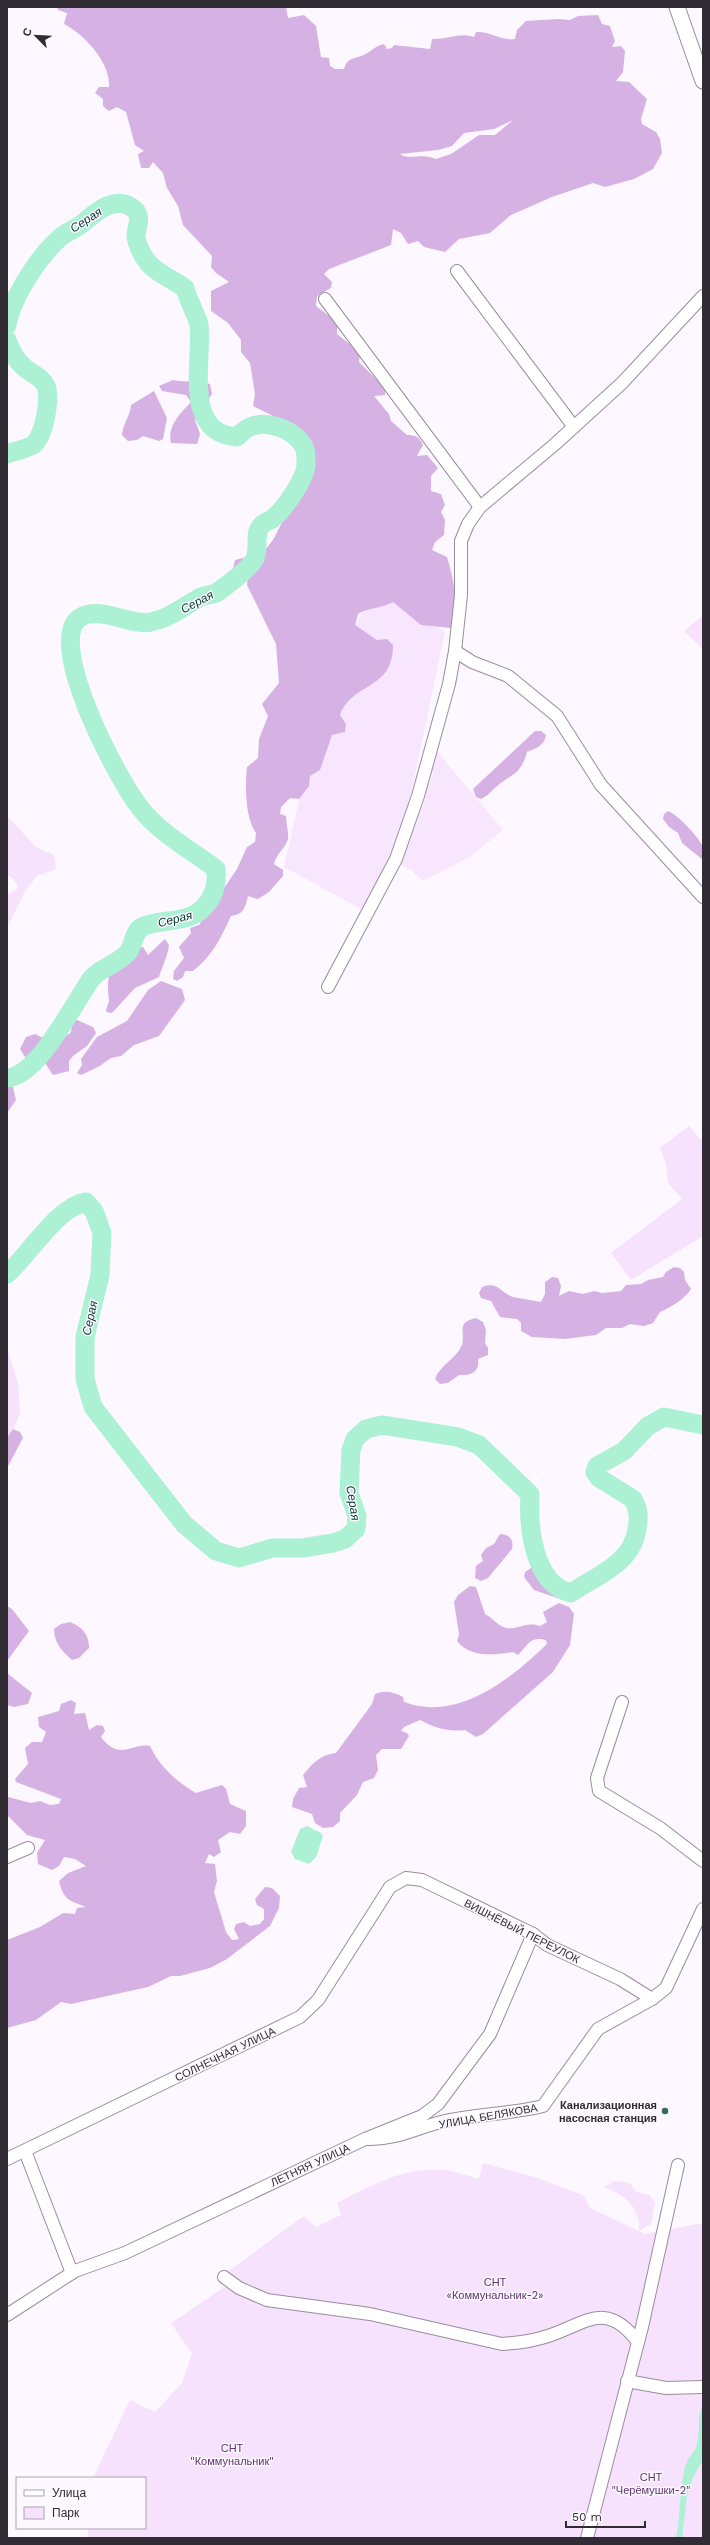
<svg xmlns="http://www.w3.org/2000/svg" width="710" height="2545" viewBox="0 0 710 2545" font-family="'Work Sans',sans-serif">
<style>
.built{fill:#f8e6ff}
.green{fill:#f6e2fd}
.forest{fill:#d6b2e4;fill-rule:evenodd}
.water{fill:#acf1d3}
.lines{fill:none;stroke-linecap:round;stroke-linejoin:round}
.river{stroke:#acf1d3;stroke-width:19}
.minor-casing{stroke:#998d9d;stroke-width:14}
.tertiary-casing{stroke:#998d9d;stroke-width:17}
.minor{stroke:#fff;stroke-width:12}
.tertiary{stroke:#fff;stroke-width:15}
.poi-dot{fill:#336d57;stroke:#fdf7ff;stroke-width:1.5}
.labels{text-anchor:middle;stroke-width:3;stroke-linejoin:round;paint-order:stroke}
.street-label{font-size:11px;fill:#312c33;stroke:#fdf7ff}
.poi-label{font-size:11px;font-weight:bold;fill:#312c33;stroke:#fdf7ff;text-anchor:end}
.park-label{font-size:11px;fill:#613471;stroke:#fdf7ff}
.water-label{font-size:12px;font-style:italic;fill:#003c2a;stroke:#fdf7ff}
</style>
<rect width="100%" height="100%" fill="#fdf7ff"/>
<g class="built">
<polygon points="379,587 445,632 405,822 363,910 284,867 304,778 354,627"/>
<polygon points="435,749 503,830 471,856 423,881 411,870 399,864 416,824 425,800 426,790 433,774 430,769"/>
</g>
<g class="green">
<polygon points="703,615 703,649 684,631"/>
<polygon points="7,816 36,847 54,855 56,869 37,876 26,890 8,925 7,895 16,890 18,885 10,876 7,876"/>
<polygon points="689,1126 703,1142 703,1236 631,1280 611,1253 682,1199 668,1183 666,1163 660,1148"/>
<polygon points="7,1348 18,1383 20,1414 7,1444"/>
<path d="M483,2163L535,2177L583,2195L590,2208L639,2231C641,2207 624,2195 604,2187L614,2181L630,2183L636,2192L650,2195L655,2203L651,2224L639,2231L644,2234L703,2223V2538H88V2528H145V2478H93L130,2400L155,2412L182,2383L192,2354L171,2323L229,2284L230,2270L304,2216L316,2227L341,2215L337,2203C372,2185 405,2166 446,2170C457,2172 468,2176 479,2179Z"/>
</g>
<g class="forest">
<path d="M57,7H286L288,18L304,15L316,26L321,57L329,58L330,66L335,69H344C347,58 353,59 361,56C370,53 374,46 384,44L387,49L392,48L394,45L430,49L432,39C447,40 460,32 474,37L476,32C490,31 502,41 515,39L517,30L526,21L558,19L570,20L578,16L598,15L602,24L610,26L615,41L612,47L621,46L625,51L623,72L616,81L629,82L647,99L641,119L642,124L656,132L660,139L662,153L653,169L634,179L605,187L593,183L552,197L511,215L490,233L459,239L445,252L424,247L418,241L408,244L401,233L393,229L391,245L329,269L324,274L332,282L331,288L317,296L316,306L337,322V334L360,352L359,362L385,388V395L374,396L389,414L391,421L407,435C415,435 420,437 423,445L417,456L427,455L438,468L431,476V491L441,494L445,505L441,512L445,520L444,535L435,542L432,550L447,557C454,580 459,605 451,628L421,625L393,602C381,609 369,607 358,614L355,625L377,640L387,639L393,645C393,691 353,681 340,715L346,724L345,732L332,735L320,770L310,776L309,786L299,799L290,798L281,807L280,814L286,816C286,823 289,833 288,839C285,849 276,854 274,864L283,870V876L269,892L258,899L248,896C245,908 244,914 231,916C221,938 212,956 193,971H185L183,977L177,981L173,979L174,971L184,958L179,947L191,933L190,928L199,925L237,869L247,847L255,842L256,833C245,818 245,786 247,767L258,758L259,739L268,716L262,704L279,683L276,644L247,585L248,577L237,578L233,570L235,560L243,558L257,560L273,540L295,497L306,486L309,472L314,466L311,454L299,453L297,449L305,439L299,429L253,406L255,394L250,363L241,352V340L228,323L211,311V291L229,282L216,273L211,267L212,256L183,225L178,206L167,188L163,173L153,162L149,168H141L138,154L144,151L135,145L126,112L117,107L109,111L103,106V99L95,93L99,87H109C111,63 84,34 64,24L67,13L58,10ZM513,120L495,135H479L451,154L436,159C421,152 410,161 400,154L438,150L452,146L464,133L494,129Z"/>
<path d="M173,380C186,383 198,379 210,384L212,394L195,420L200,434L197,444L171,443C167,425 181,413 191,402L186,395L162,391L159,386Z"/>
<path d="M154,391L167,418L163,439L159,441L143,436L137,440L128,441L122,435C123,423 130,417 131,405Z"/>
<path d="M535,731H541L546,735C545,745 535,749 527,752C521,775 511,774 496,787C490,792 488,796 481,799L476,797L473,789Z"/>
<path d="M668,811C678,815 698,836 703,847C704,850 703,856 703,860L682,843L678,833L669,827L663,819L664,814Z"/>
<path d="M165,939L169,945C168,956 162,966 159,977L135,988L112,1013L106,1012C106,1008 109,1003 109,1000C107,983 106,964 128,962L134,949L143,947L148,955Z"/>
<polygon points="161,981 182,989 185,1000 159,1036 134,1045 121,1056 111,1058 98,1067 81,1075 77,1073 82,1065 81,1059 97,1037 127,1021 148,990"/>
<polygon points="77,1020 93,1027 96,1033 87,1046 73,1056 69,1061 69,1071 53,1075 45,1063 36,1062 35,1054 29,1058 25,1057 20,1049 26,1037 35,1034 41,1037 56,1038 63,1031 68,1035 71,1032 73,1021"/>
<polygon points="7,1081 12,1083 16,1100 7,1113"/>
<path d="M674,1267L680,1268L684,1272L685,1280L691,1289C686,1298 670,1308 660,1312L653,1323L644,1326L630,1324L622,1328H606L596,1335L565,1339L532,1337L521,1331V1323L517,1319L500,1317L491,1301L481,1298L479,1293L482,1287C498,1281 500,1293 513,1297C522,1299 532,1300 541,1302L545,1294V1282L552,1277L558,1278L561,1286L559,1296L569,1291L583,1294L594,1291L602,1293L621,1291L626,1285L641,1284L648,1280L663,1277L666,1272Z"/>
<path d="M476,1318L483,1322L486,1330L485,1343L488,1348V1355L478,1359C480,1372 471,1376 459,1375L448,1383L440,1384L435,1379C440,1365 456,1359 462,1345C466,1331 455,1323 476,1318Z"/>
<polygon points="13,1429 20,1432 23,1438 7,1468 7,1438"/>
<path d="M500,1534C510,1534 514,1540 512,1549L488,1578L481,1581L475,1578L476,1566L483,1561L481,1555L486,1548L494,1544Z"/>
<path d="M534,1566L540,1572C560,1573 554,1578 565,1590L560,1599L534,1590L524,1577L525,1572Z"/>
<path d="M470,1586L476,1587L485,1614C493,1618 498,1626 506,1628C520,1630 524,1621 540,1626L547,1622L543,1612L559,1603L569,1607L574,1614L570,1645L553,1672L483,1734L476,1737L465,1730C448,1732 435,1728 420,1720L404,1727L401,1731L407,1733L409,1736L401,1749H382L376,1755L378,1770L374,1778L363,1782L357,1795L340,1813V1821L333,1827L323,1828L315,1823L312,1814L292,1807L293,1799L299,1788L307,1787L303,1775C314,1762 320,1755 336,1753L372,1704L375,1694C385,1690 394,1692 403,1697L404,1702C457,1722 510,1680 547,1644L546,1640C530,1636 528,1645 518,1655L513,1652C494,1655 470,1658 457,1641L459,1634L454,1602L458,1595Z"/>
<polygon points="7,1606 12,1609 29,1631 7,1661"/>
<path d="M70,1622C82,1627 89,1634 89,1648L79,1658L72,1660C62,1651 54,1643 54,1629L61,1624Z"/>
<polygon points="7,1673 32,1693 28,1704 14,1707 7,1705"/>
<path d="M71,1700L76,1703L74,1714L85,1713L89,1730L97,1725L103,1726L105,1731L101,1737C120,1762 132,1742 150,1746C159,1766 177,1782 196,1793L222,1785L226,1789L230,1804L246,1811V1826L240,1834L230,1832L218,1840L221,1852L214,1857L209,1854L205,1863L215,1864L217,1881L214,1892L226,1932L232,1940L239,1939L234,1929L236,1924L244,1922L250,1926L260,1924L264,1919V1909L257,1905L255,1899L265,1887L272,1888L280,1896L279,1908L270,1926L227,1959L210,1968L180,1976H171L148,1987L71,2004L61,2002L36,2020L7,2028V1940L40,1927L63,1913L75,1914L77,1908L86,1907C69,1900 64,1901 59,1881L68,1873L86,1866L75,1859L64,1857L59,1866L52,1870L38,1864L37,1853L45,1840L27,1835L7,1815L8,1797L31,1803L40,1801L50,1805L59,1804L61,1799L16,1782L15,1779L28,1764L25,1748L32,1742H42L46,1732L39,1727L38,1717L59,1711L61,1704Z"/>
</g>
<g class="water">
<polygon points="686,1418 703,1421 703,1430 684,1427"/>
<polygon points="307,1826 321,1833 323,1836 316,1857 309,1864 295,1859 291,1852 300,1829"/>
<path d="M703,2405V2460L693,2477L687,2496L682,2538H676C681,2518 679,2480 687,2462C692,2452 696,2453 698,2438C700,2426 697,2416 703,2405Z"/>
</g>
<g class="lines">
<g class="river">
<path d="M7,325C12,297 40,254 62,236C69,231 77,228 83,223C96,212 116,194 134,209C144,219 135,227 136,237C137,244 142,255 146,260C155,273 172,279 185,288C187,298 198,318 199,325C203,361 182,433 237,437C240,434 244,430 248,428C266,418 295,430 304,447C306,451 306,457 306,461C308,476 284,510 272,519C270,521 266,521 263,524C252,532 261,549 254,560C249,569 225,587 216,593C211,595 204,595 199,598C183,607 170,618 151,622C130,627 97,603 78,619C47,647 119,782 141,809C161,834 191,850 216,869C217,880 216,891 209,901C192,926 168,917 144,926C133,930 134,944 129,951C119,964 101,967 92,978C74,1002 39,1076 7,1078"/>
<path d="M7,340C11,351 16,361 25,368C32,374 42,377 46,386C51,398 44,437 33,445C26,449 15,451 7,454"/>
<path d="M7,1274C29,1255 58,1206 86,1202L94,1211L102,1233L100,1275L85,1337V1379L93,1407L184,1524L216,1551L239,1558L272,1548H302L333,1543L345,1539L356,1529L357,1516L349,1493L351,1450L355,1439L366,1429L382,1425L458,1437L479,1445L530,1494C528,1526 533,1584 571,1593C597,1575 632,1564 637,1529C639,1518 639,1510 633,1499L599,1478L595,1472L597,1466L624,1451L648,1426L664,1417L703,1425"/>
</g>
<defs>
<g id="minor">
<polyline points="457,271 574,427"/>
<polyline points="325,299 480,507"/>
<polyline points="455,651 472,662 508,676 557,716 601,785 703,897"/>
<polyline points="328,987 396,859 418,796 449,684 455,651 461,595 461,541 468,524 480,507 554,445 622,383 703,296"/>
<polyline points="622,1702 597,1778 599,1791 660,1828 703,1861"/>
<polyline points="7,1857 28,1848"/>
<path d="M368,2139C396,2140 418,2127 445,2121C478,2114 511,2114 543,2106L598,2029L652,1999L666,1988L703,1909"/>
<polyline points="25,2151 72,2273"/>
<polyline points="7,2159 300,2017 318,2000 390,1887 406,1878 422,1880 533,1934 547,1945 620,1979 652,1999"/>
<path d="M224,2277L239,2288L267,2300L370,2314L502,2344C518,2343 533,2341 548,2336C585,2324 606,2299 638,2342"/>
<polyline points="7,2315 75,2271 125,2253 365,2139 422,2116 438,2104 490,2034 533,1934"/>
<polyline points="627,2381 666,2388 703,2387"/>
<polyline points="587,2538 642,2327 678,2165"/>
</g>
<polyline id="tertiary" points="677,7 703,81"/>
</defs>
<use href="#minor" class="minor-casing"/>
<use href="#tertiary" class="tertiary-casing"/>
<use href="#minor" class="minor"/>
<use href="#tertiary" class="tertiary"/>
</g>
<circle class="poi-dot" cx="665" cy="2111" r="4"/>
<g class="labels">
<g class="street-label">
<text transform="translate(522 1931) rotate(27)" y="4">ВИШНЁВЫЙ ПЕРЕУЛОК</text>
<text transform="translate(225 2054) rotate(-26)" y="4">СОЛНЕЧНАЯ УЛИЦА</text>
<text transform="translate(488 2116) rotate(-10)" y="4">УЛИЦА БЕЛЯКОВА</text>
<text transform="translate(310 2165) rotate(-25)" y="4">ЛЕТНЯЯ УЛИЦА</text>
</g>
<g class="poi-label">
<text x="657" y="2109">Канализационная<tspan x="657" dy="13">насосная станция</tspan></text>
</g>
<g class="park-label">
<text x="495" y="2286">СНТ<tspan x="495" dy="13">«Коммунальник-2»</tspan></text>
<text x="232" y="2452">СНТ<tspan x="232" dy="13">"Коммунальник"</tspan></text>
<text x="651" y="2481">СНТ<tspan x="651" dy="13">"Черёмушки-2"</tspan></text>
</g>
<g class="water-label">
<text transform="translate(86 220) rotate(-33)" y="4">Серая</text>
<text transform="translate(197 602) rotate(-28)" y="4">Серая</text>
<text transform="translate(175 919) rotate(-14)" y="4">Серая</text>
<text transform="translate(90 1318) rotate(-78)" y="4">Серая</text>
<text transform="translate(353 1503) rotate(81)" y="4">Серая</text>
</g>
</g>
<rect width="710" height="2545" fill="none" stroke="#312c33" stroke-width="16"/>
<rect x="16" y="2477" width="130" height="52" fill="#fdf7ff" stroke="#aba6ad"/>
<rect x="24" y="2490" width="20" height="6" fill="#ffffff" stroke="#aba6ad"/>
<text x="52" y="2497" font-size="12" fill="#312c33">Улица</text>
<rect x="24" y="2507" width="20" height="12" fill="#f6e2fd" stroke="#aba6ad"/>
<text x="52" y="2517" font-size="12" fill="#312c33">Парк</text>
<g transform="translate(36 36) rotate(294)" stroke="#fdf7ff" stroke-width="3" paint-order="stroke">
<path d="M0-3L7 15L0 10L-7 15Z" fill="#312c33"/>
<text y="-6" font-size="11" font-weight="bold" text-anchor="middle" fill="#312c33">С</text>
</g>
<path d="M566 2521v6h79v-6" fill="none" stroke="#312c33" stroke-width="2"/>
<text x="572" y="2521" font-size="12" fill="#312c33" stroke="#fdf7ff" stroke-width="3" paint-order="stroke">50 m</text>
</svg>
